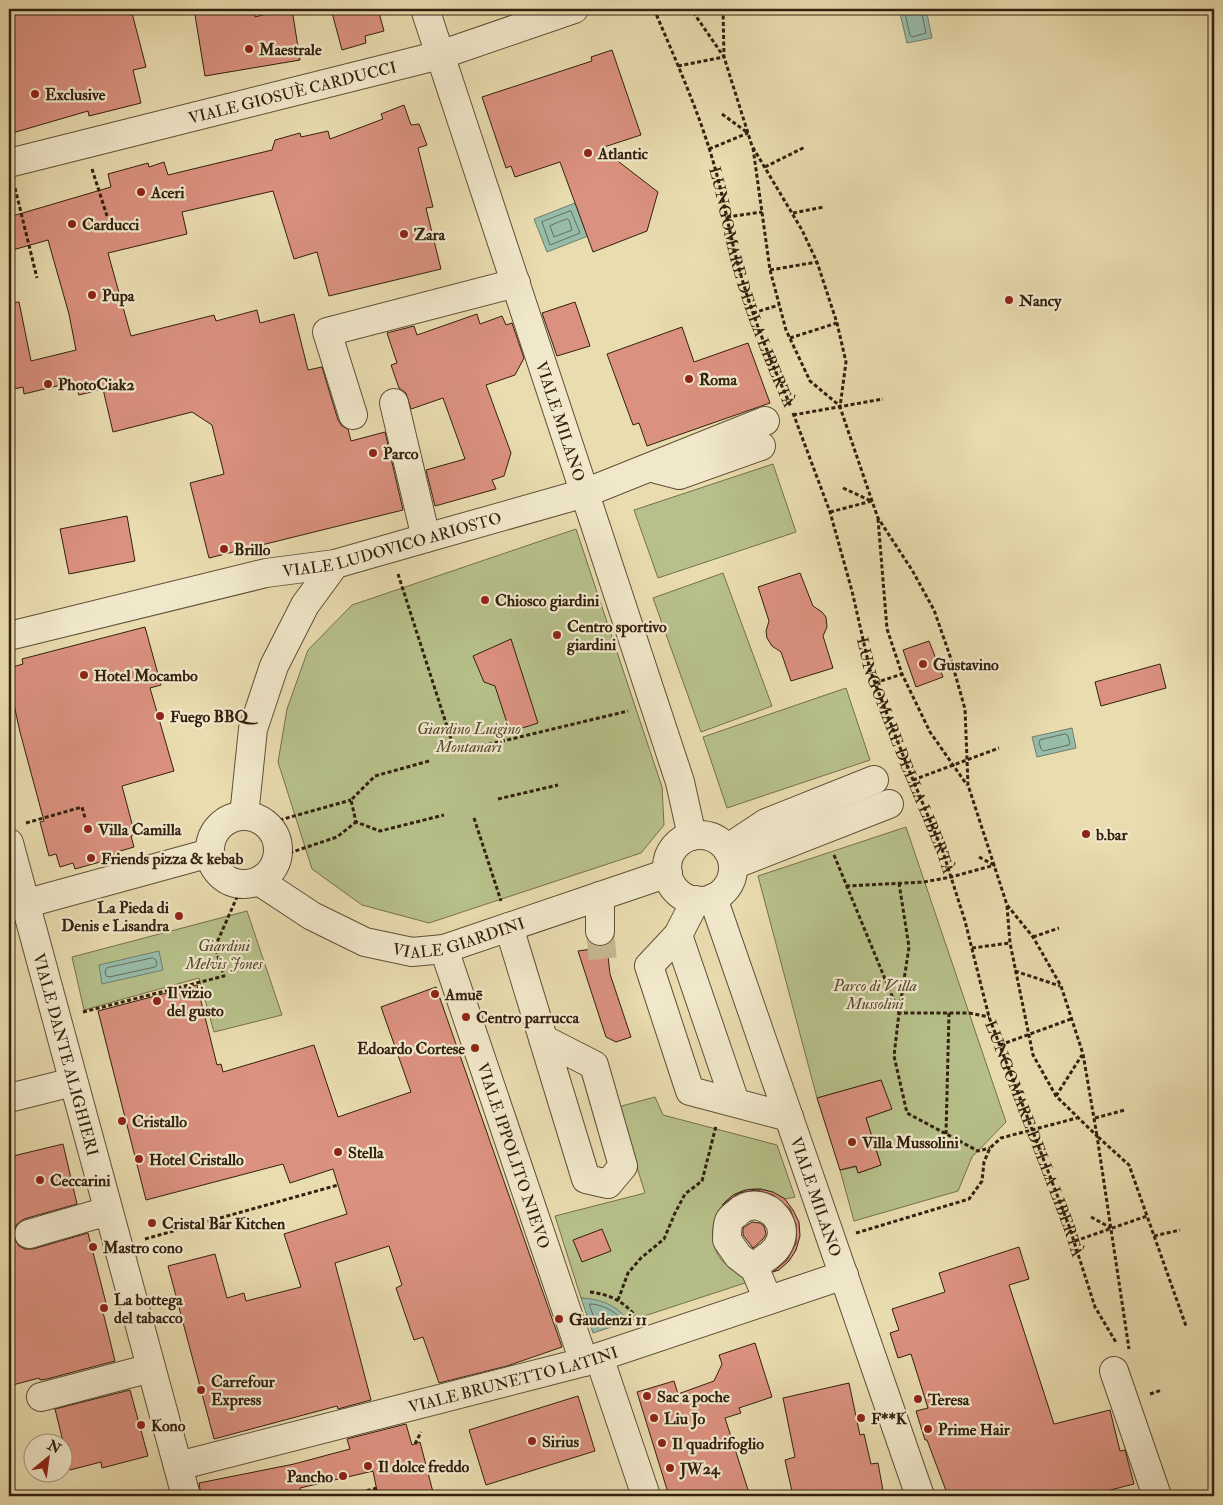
<svg xmlns="http://www.w3.org/2000/svg" width="1223" height="1505" viewBox="0 0 1223 1505" font-family="'IM FELL Double Pica',serif">
<style>
.green{fill:#b7c08a;stroke:#75704c}
.water{fill:#97bcaa;stroke:#6f7e6c}
.lines{fill:none;stroke-linecap:round;stroke-linejoin:round}
.shore{stroke:#656e5c;stroke-width:1}
.building{fill:#db917f;stroke:#33200f}
.minor-tunnel{stroke:#c5b68f;stroke-width:28;stroke-dasharray:28 14;stroke-linecap:butt}
.minor-casing{stroke:#604f37;stroke-width:30}
.path{stroke:#33200f;stroke-width:3;stroke-dasharray:4 2.5;stroke-linecap:butt}
.minor{stroke:#f1e8cb;stroke-width:28}
.poi-dot{fill:#8f2418;stroke:#f1e8cb;stroke-width:2}
.labels{text-anchor:middle;stroke-width:4.5;stroke-linejoin:round;paint-order:stroke}
.poi-label{font-size:16px;font-weight:bold;fill:#33200f;stroke:#f1e8cb;text-anchor:start}
.street-label{font-size:16px;fill:#33200f;stroke:#f1e8cb}
.park-label{font-size:16px;font-style:italic;fill:#54482e;stroke:#f1e8cb}
</style>
<rect width="100%" height="100%" fill="#e9dcaf"/>
<filter id="stains"><feTurbulence type="fractalNoise" baseFrequency=".004" numOctaves="4"/><feColorMatrix values="0 0 0 0 .2 0 0 0 0 .09 0 0 0 0 .02 0 0 0 .5 -.17"/></filter>
<radialGradient id="worn" r=".72"><stop offset=".6" stop-color="#630" stop-opacity="0"/><stop offset="1" stop-color="#630" stop-opacity=".3"/></radialGradient>
<g class="green">
<polygon points="773,464 796,532 658,578 634,510"/>
<polygon points="576,529 662,787 664,825 641,853 429,923 362,905 312,869 278,762 287,709 308,650 352,605"/>
<polygon points="723,573 772,706 701,732 653,598"/>
<polygon points="846,688 870,760 727,808 703,737"/>
<polygon points="906,827 1006,1122 972,1157 958,1191 854,1221 840,1170 856,1167 859,1173 881,1165 866,1118 891,1109 881,1080 817,1098 758,876"/>
<polygon points="247,911 282,1015 214,1032 199,978 84,1010 72,957"/>
<path d="M655,1097L663,1115L777,1145L795,1197L785,1199C777,1195 769,1190 760,1189C725,1185 701,1225 718,1255C725,1267 740,1273 751,1281L629,1321C618,1308 598,1299 581,1298L555,1216L645,1193L618,1107Z"/>
</g>
<g class="water">
<polygon points="899,9 926,9 932,38 907,43"/>
<polygon points="575,203 588,236 547,252 534,219"/>
<polygon points="1072,728 1076,748 1037,757 1032,737"/>
<polygon points="159,951 163,970 102,984 99,965"/>
<path d="M581,1298C601,1299 616,1305 629,1321L593,1333Z"/>
</g>
<g class="lines">
<g class="shore">
<polyline points="904,9 910,35 912,37 926,33 921,9"/>
<polygon points="571,211 580,233 550,245 542,222"/>
<polygon points="567,219 569,220 572,230 554,237 550,226"/>
<polygon points="1066,734 1068,736 1070,743 1069,745 1043,751 1041,749 1039,742 1040,740"/>
<polygon points="153,958 156,960 157,964 155,967 109,977 106,976 105,971 107,968"/>
<path d="M590,1304C600,1304 611,1309 618,1316V1318L597,1325L590,1307Z"/>
</g>
</g>
<g class="building">
<polygon points="9,9 131,9 146,67 133,70 141,103 89,116 88,111 9,134"/>
<polygon points="194,9 254,9 255,17 285,9 292,9 300,60 205,76"/>
<polygon points="331,9 378,9 384,31 365,36 366,43 342,50"/>
<polygon points="612,50 641,135 601,148 658,192 647,231 593,252 560,162 515,177 511,166 506,168 482,97 592,61 591,57"/>
<polygon points="404,105 411,125 419,124 427,145 418,148 433,207 426,208 441,269 329,296 317,252 294,259 273,191 182,212 187,234 108,253 131,336 214,315 216,321 257,310 260,323 294,314 308,370 322,367 338,420 342,426 348,429 351,441 385,432 403,510 209,558 190,483 224,474 212,425 192,412 113,432 103,389 79,395 77,389 71,391 69,383 24,394 23,387 9,390 9,303 19,302 31,361 76,350 69,314 48,240 9,251 9,217 111,187 108,174 148,163 149,167 164,162 168,175 272,150 275,140 300,133 301,137 328,131 330,139 383,119 381,114"/>
<polygon points="575,302 590,346 557,356 542,313"/>
<polygon points="477,314 480,324 502,316 506,325 512,323 524,358 515,375 486,385 511,453 504,476 492,480 496,489 435,506 426,470 465,459 443,398 411,409 406,393 399,388 391,365 397,363 387,333 414,326 417,335"/>
<polygon points="682,327 694,362 748,343 770,403 647,446 639,423 633,425 607,354"/>
<polygon points="127,516 135,561 69,574 60,529"/>
<polygon points="800,573 813,606 822,612 826,617 827,627 823,636 833,668 791,681 781,652 772,646 767,638 766,631 769,621 758,587"/>
<polygon points="145,627 161,685 150,688 174,771 122,786 135,835 131,836 134,847 117,852 118,857 75,869 73,863 60,867 56,854 49,856 40,822 44,821 20,732 9,682 9,668 23,664 22,659"/>
<polygon points="511,639 538,723 510,732 495,686 484,682 473,656"/>
<polygon points="929,641 943,677 916,687 903,650"/>
<polygon points="1160,664 1166,688 1101,706 1095,682"/>
<polygon points="607,947 610,974 631,1037 616,1042 606,1037 578,951"/>
<polygon points="197,985 217,1065 221,1064 223,1072 314,1045 338,1117 411,1092 381,1007 436,987 562,1347 507,1366 439,1383 423,1337 414,1340 396,1288 402,1285 389,1246 335,1263 371,1400 338,1409 337,1406 214,1439 168,1266 215,1254 227,1298 244,1293 246,1301 301,1287 284,1234 347,1214 333,1169 290,1183 283,1164 146,1200 98,1011"/>
<polygon points="881,1080 892,1109 866,1118 881,1165 858,1173 856,1166 840,1170 817,1098"/>
<polygon points="63,1144 77,1204 24,1219 17,1224 14,1230 14,1238 19,1246 25,1249 33,1249 88,1233 107,1307 102,1308 115,1361 47,1379 40,1380 39,1378 9,1386 9,1157"/>
<polygon points="760,1189 773,1192 785,1199 793,1210 799,1222 800,1236 796,1250 789,1261 779,1270 773,1272 787,1260 796,1243 796,1225 790,1209 773,1195 757,1190 739,1193 722,1205 733,1195 746,1190"/>
<polygon points="752,1222 760,1223 764,1226 766,1234 763,1239 753,1248 743,1235 743,1228"/>
<polygon points="602,1229 611,1251 582,1262 573,1240"/>
<polygon points="1019,1247 1029,1279 1009,1285 1054,1424 1110,1410 1120,1451 1125,1450 1134,1484 1087,1496 948,1496 927,1440 925,1440 916,1411 928,1408 911,1354 898,1358 890,1333 899,1330 892,1309 945,1292 939,1273"/>
<polygon points="755,1343 772,1397 739,1408 741,1413 725,1418 750,1496 669,1496 637,1392 674,1381 678,1394 714,1381 722,1364 719,1355"/>
<polygon points="849,1383 860,1435 864,1434 871,1464 878,1463 884,1496 793,1496 785,1460 795,1457 783,1398"/>
<polygon points="130,1390 148,1456 102,1468 101,1462 70,1470 55,1409"/>
<polygon points="578,1396 595,1451 486,1485 469,1430"/>
<polygon points="406,1424 412,1445 420,1442 434,1496 378,1496 373,1471 300,1488 302,1496 201,1496 199,1483 294,1464 350,1449 347,1439"/>
</g>
<g class="lines">
<polyline class="minor-tunnel" points="600,931 604,973"/>
<defs>
<g id="minor">
<path id="s3" d="M425,9L680,782L692,836"/>
<path id="s4" d="M9,163L440,55L574,9"/>
<polyline points="394,403 426,538"/>
<polyline points="353,415 327,332 516,283"/>
<polyline points="656,469 679,475 761,446"/>
<path id="s5" d="M9,636L266,573L335,564L426,538L585,493L765,421"/>
<polyline points="244,816 253,729 274,666 305,605 335,564"/>
<circle cx="244" cy="850" r="34"/>
<circle cx="700" cy="868" r="33"/>
<path id="s6" d="M9,843L186,1496"/>
<polyline points="727,849 766,823 874,780"/>
<polyline points="733,865 889,804"/>
<path id="s7" d="M259,881L312,916L365,942L412,952L444,949L668,873"/>
<path id="s8" d="M713,898L920,1496"/>
<polyline points="696,900 678,935 649,966 690,1091 789,1117"/>
<polyline points="24,904 210,853"/>
<polyline points="509,927 586,1179 608,1184 623,1166 594,1065 543,1039"/>
<polyline points="600,931 600,896"/>
<polyline points="678,935 735,1102"/>
<path id="s9" d="M444,949L584,1362"/>
<polyline points="9,1098 73,1082"/>
<polyline points="29,1234 108,1211"/>
<path d="M764,1259C807,1232 762,1188 737,1213C735,1215 730,1218 729,1221C727,1226 727,1235 727,1240L738,1256L755,1269L768,1300"/>
<polyline points="599,1357 646,1496"/>
<polyline points="1114,1371 1157,1496"/>
<polyline points="41,1397 151,1368"/>
<path id="s10" d="M178,1466L584,1362L844,1275"/>
</g>
</defs>
<use href="#minor" class="minor-casing"/>
<g class="path">
<path id="s1" d="M654,9C676,61 700,114 715,168C723,196 728,225 735,253C748,306 769,357 791,407"/>
<polyline points="723,9 724,57 752,146 802,230 817,262 837,323 846,362 840,407 872,501 878,518 912,570 934,610 950,656 965,709 968,785 1007,905 1033,937 1061,986 1083,1054 1097,1136 1129,1165 1186,1326"/>
<polyline points="678,66 724,57 691,9"/>
<polyline points="722,114 748,133"/>
<polyline points="753,148 770,270 786,330 810,381 840,406"/>
<polyline points="709,149 748,133"/>
<polyline points="765,167 805,147"/>
<polyline points="92,169 107,216"/>
<polyline points="15,188 37,278"/>
<polyline points="793,213 824,207"/>
<polyline points="727,217 762,212"/>
<polyline points="770,270 817,262"/>
<polyline points="753,313 779,305"/>
<polyline points="790,338 837,323"/>
<path id="s2" d="M793,413L830,512L852,591L870,670L906,763L943,852L965,921L989,1017L1069,1226L1095,1307L1117,1344"/>
<polyline points="793,415 883,399"/>
<polyline points="843,488 871,501"/>
<polyline points="830,512 872,501"/>
<polyline points="878,519 887,629 902,674 930,732 967,785"/>
<polyline points="398,574 452,742"/>
<polyline points="875,683 902,674"/>
<polyline points="482,746 628,711"/>
<polyline points="429,761 375,776 351,800 356,822 380,831 444,815"/>
<polyline points="913,780 999,748"/>
<polyline points="498,799 558,785"/>
<polyline points="474,818 501,901"/>
<polyline points="26,823 82,807 85,818"/>
<polyline points="272,831 280,820 351,800"/>
<polyline points="834,855 899,1013 894,1056 907,1113 978,1151 990,1148"/>
<polyline points="277,857 337,837 356,822"/>
<polyline points="979,857 994,865"/>
<polyline points="899,883 909,947 899,1013 969,1013 989,1017"/>
<polyline points="846,886 924,882 951,877 995,865"/>
<polyline points="1007,906 1010,943 1033,1055 1056,1096 1097,1136 1129,1349"/>
<polyline points="1033,937 1059,928"/>
<polyline points="972,948 1010,943"/>
<polyline points="1015,971 1060,986"/>
<polyline points="83,1012 224,976 215,947 237,897"/>
<polyline points="1000,1045 1071,1019"/>
<polyline points="1056,1096 1082,1055"/>
<polyline points="1095,1118 1125,1110"/>
<polyline points="946,1134 949,1013"/>
<polyline points="1091,1217 1111,1228"/>
<polyline points="856,1233 969,1199 982,1181 984,1162 990,1148 1001,1138 1077,1118"/>
<polyline points="1154,1236 1180,1230"/>
<polyline points="145,1239 338,1185"/>
<polyline points="1075,1241 1147,1216"/>
<path d="M590,1292C608,1294 624,1301 635,1316"/>
<polyline points="618,1300 628,1273 641,1258 664,1239 675,1213 685,1194 702,1181 716,1126"/>
<polyline points="1150,1394 1162,1390"/>
<polyline points="415,1444 421,1432"/>
<polyline points="348,1496 377,1488"/>
</g>
<use href="#minor" class="minor"/>
</g>
<g class="poi-dot">
<circle cx="249" cy="49" r="5"/>
<circle cx="35" cy="94" r="5"/>
<circle cx="588" cy="153" r="5"/>
<circle cx="141" cy="192" r="5"/>
<circle cx="72" cy="224" r="5"/>
<circle cx="404" cy="234" r="5"/>
<circle cx="92" cy="295" r="5"/>
<circle cx="1009" cy="300" r="5"/>
<circle cx="689" cy="379" r="5"/>
<circle cx="48" cy="384" r="5"/>
<circle cx="373" cy="453" r="5"/>
<circle cx="224" cy="549" r="5"/>
<circle cx="485" cy="600" r="5"/>
<circle cx="557" cy="635" r="5"/>
<circle cx="923" cy="664" r="5"/>
<circle cx="84" cy="675" r="5"/>
<circle cx="160" cy="716" r="5"/>
<circle cx="88" cy="829" r="5"/>
<circle cx="1086" cy="834" r="5"/>
<circle cx="91" cy="858" r="5"/>
<circle cx="179" cy="916" r="5"/>
<circle cx="435" cy="994" r="5"/>
<circle cx="157" cy="1001" r="5"/>
<circle cx="466" cy="1017" r="5"/>
<circle cx="475" cy="1048" r="5"/>
<circle cx="122" cy="1121" r="5"/>
<circle cx="852" cy="1142" r="5"/>
<circle cx="338" cy="1152" r="5"/>
<circle cx="139" cy="1159" r="5"/>
<circle cx="40" cy="1180" r="5"/>
<circle cx="152" cy="1223" r="5"/>
<circle cx="93" cy="1247" r="5"/>
<circle cx="104" cy="1308" r="5"/>
<circle cx="559" cy="1319" r="5"/>
<circle cx="201" cy="1390" r="5"/>
<circle cx="647" cy="1396" r="5"/>
<circle cx="918" cy="1399" r="5"/>
<circle cx="654" cy="1418" r="5"/>
<circle cx="861" cy="1418" r="5"/>
<circle cx="141" cy="1425" r="5"/>
<circle cx="928" cy="1429" r="5"/>
<circle cx="532" cy="1441" r="5"/>
<circle cx="662" cy="1443" r="5"/>
<circle cx="368" cy="1466" r="5"/>
<circle cx="670" cy="1468" r="5"/>
<circle cx="343" cy="1476" r="5"/>
</g>
<g class="labels">
<g class="poi-label">
<text x="259" y="55">Maestrale</text>
<text x="45" y="100">Exclusive</text>
<text x="598" y="159">Atlantic</text>
<text x="151" y="198">Aceri</text>
<text x="82" y="230">Carducci</text>
<text x="414" y="240">Zara</text>
<text x="102" y="301">Pupa</text>
<text x="1019" y="306">Nancy</text>
<text x="699" y="385">Roma</text>
<text x="58" y="390">PhotoCiak2</text>
<text x="383" y="459">Parco</text>
<text x="234" y="555">Brillo</text>
<text x="495" y="606">Chiosco giardini</text>
<text x="567" y="632">Centro sportivo<tspan x="567" dy="18">giardini</tspan></text>
<text x="933" y="670">Gustavino</text>
<text x="94" y="681">Hotel Mocambo</text>
<text x="170" y="722">Fuego BBQ</text>
<text x="98" y="835">Villa Camilla</text>
<text x="1096" y="840">b.bar</text>
<text x="101" y="864">Friends pizza &amp; kebab</text>
<text x="169" y="913" text-anchor="end">La Pieda di<tspan x="169" dy="18">Denis e Lisandra</tspan></text>
<text x="167" y="998">Il vizio<tspan x="167" dy="18">del gusto</tspan></text>
<text x="445" y="1000">Amuē</text>
<text x="476" y="1023">Centro parrucca</text>
<text x="465" y="1054" text-anchor="end">Edoardo Cortese</text>
<text x="132" y="1127">Cristallo</text>
<text x="862" y="1148">Villa Mussolini</text>
<text x="348" y="1158">Stella</text>
<text x="149" y="1165">Hotel Cristallo</text>
<text x="50" y="1186">Ceccarini</text>
<text x="162" y="1229">Cristal Bar Kitchen</text>
<text x="103" y="1253">Mastro cono</text>
<text x="114" y="1305">La bottega<tspan x="114" dy="18">del tabacco</tspan></text>
<text x="569" y="1325">Gaudenzi 11</text>
<text x="211" y="1387">Carrefour<tspan x="211" dy="18">Express</tspan></text>
<text x="657" y="1402">Sac a poche</text>
<text x="928" y="1405">Teresa</text>
<text x="664" y="1424">Liu Jo</text>
<text x="871" y="1424">F**K</text>
<text x="151" y="1431">Kono</text>
<text x="938" y="1435">Prime Hair</text>
<text x="542" y="1447">Sirius</text>
<text x="672" y="1449">Il quadrifoglio</text>
<text x="378" y="1472">Il dolce freddo</text>
<text x="680" y="1474">JW24</text>
<text x="333" y="1482" text-anchor="end">Pancho</text>
</g>
<g class="street-label">
<text dy="6" stroke="none"><textPath href="#s4" startOffset="292">VIALE GIOSUÈ CARDUCCI</textPath></text>
<text dy="6" stroke="none"><textPath href="#s1" startOffset="295">LUNGOMARE DELLA LIBERTÀ</textPath></text>
<text dy="6" stroke="none"><textPath href="#s3" startOffset="434">VIALE MILANO</textPath></text>
<text dy="6" stroke="none"><textPath href="#s5" startOffset="394">VIALE LUDOVICO ARIOSTO</textPath></text>
<text dy="6" stroke="none"><textPath href="#s2" startOffset="361">LUNGOMARE DELLA LIBERTÀ</textPath></text>
<text dy="6" stroke="none"><textPath href="#s7" startOffset="219">VIALE GIARDINI</textPath></text>
<text dy="6" stroke="none"><textPath href="#s6" startOffset="219">VIALE DANTE ALIGHIERI</textPath></text>
<text dy="6" stroke="none"><textPath href="#s2" startOffset="766">LUNGOMARE DELLA LIBERTÀ</textPath></text>
<text dy="6" stroke="none"><textPath href="#s9" startOffset="218">VIALE IPPOLITO NIEVO</textPath></text>
<text dy="6" stroke="none"><textPath href="#s8" startOffset="316">VIALE MILANO</textPath></text>
<text dy="6" stroke="none"><textPath href="#s10" startOffset="346">VIALE BRUNETTO LATINI</textPath></text>
</g>
<g class="park-label">
<text x="469" y="734">Giardino Luigino<tspan x="469" dy="18">Montanari</tspan></text>
<text x="224" y="951">Giardini<tspan x="224" dy="18">Melvis Jones</tspan></text>
<text x="875" y="991">Parco di Villa<tspan x="875" dy="18">Mussolini</tspan></text>
</g>
</g>
<rect width="1223" height="1505" fill="none" stroke="#e9dcaf" stroke-width="30"/>
<rect x="10" y="10" width="1203" height="1485" fill="none" stroke="#33200f" stroke-width="2.5"/>
<rect x="15" y="15" width="1193" height="1475" fill="none" stroke="#33200f"/>
<g transform="translate(48 1458) rotate(29)"><circle r="24" fill="#f1e8cb" stroke="#a59880"/>
<path d="M0-4L9 19L0 12L-9 19Z" fill="#8f2418"/>
<text y="-8" font-size="14" font-weight="bold" text-anchor="middle" fill="#33200f">N</text>
</g>
<rect width="100%" height="100%" filter="url(#stains)"/>
<rect width="100%" height="100%" fill="url(#worn)"/>
</svg>
